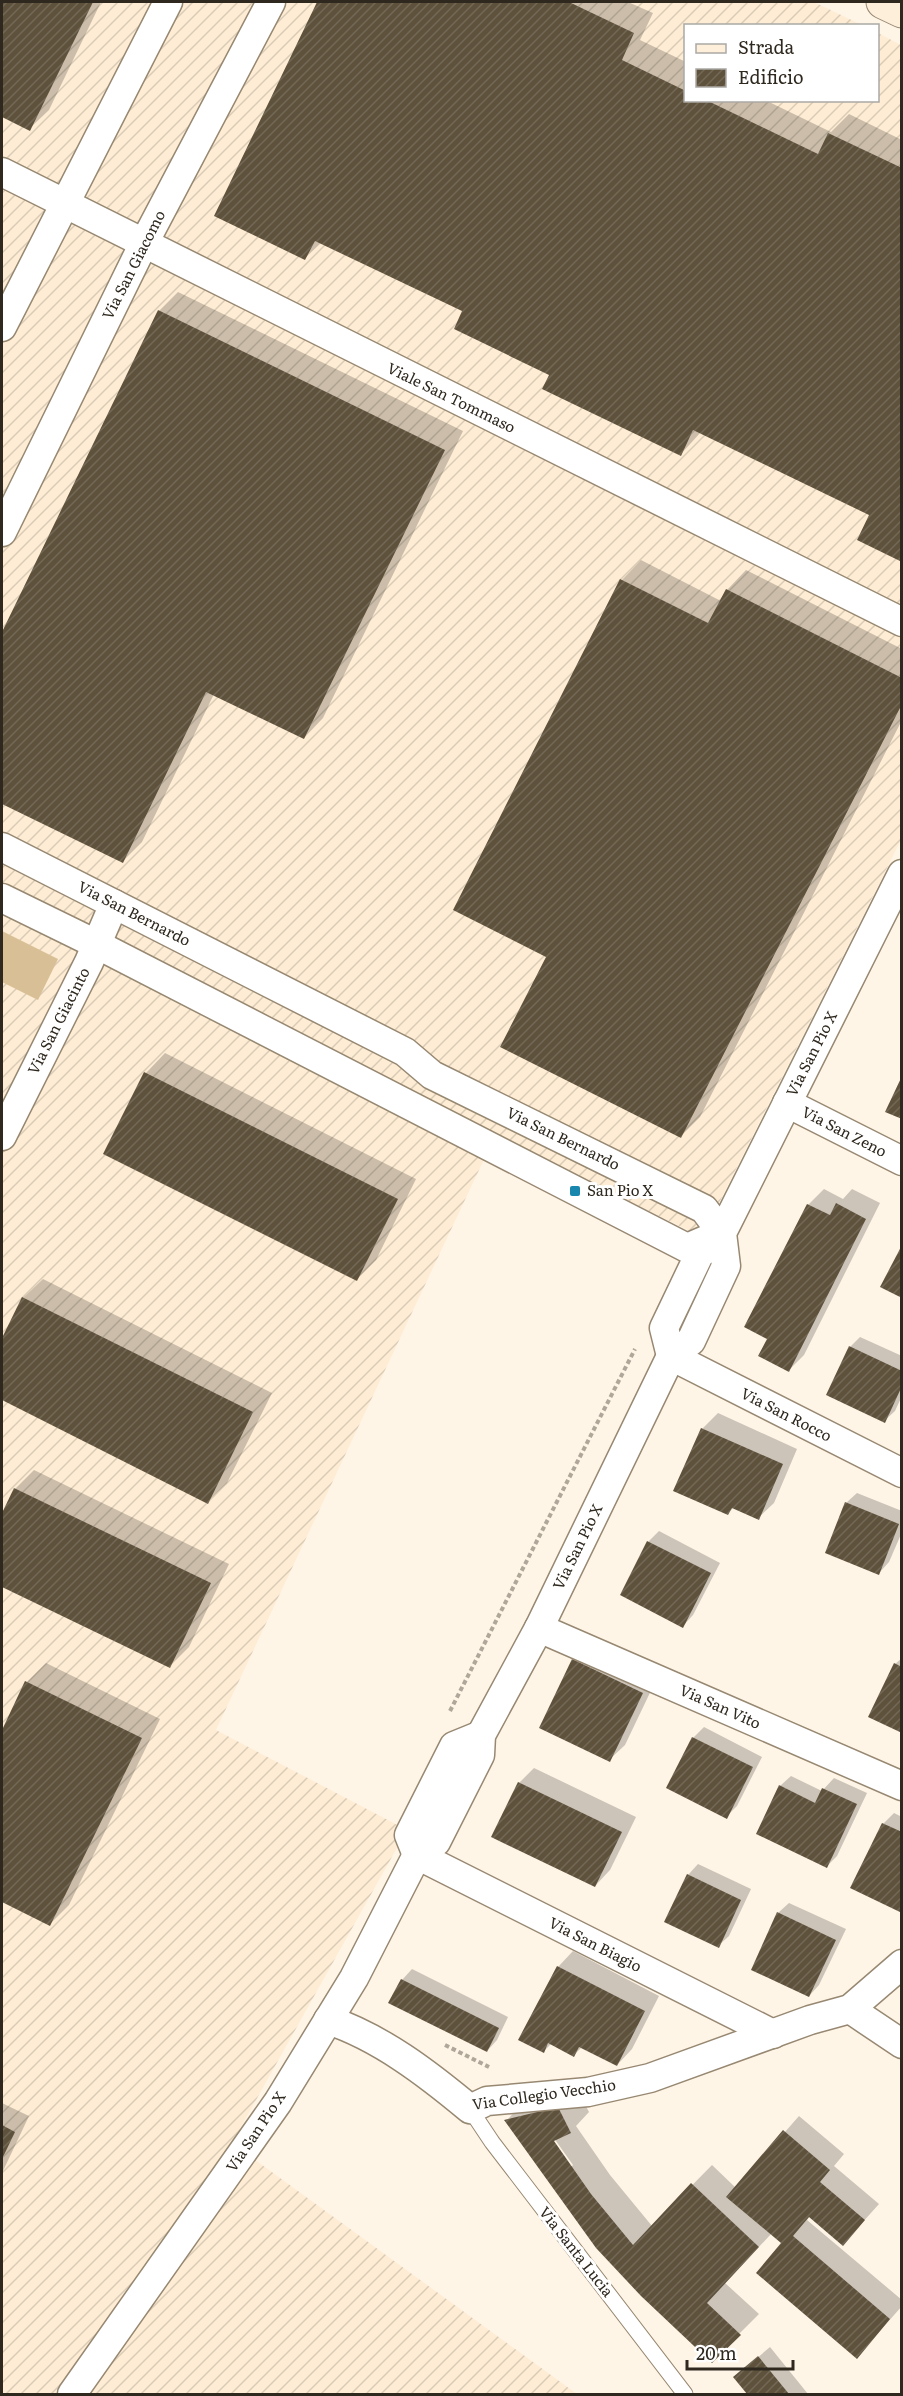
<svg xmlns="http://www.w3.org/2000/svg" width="903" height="2396" viewBox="0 0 903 2396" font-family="Literata,serif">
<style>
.industrial{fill:url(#industrial-furrows)}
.garden{fill:#d9bf95}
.shadow{fill:#0003;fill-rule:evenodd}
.building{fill:url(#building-hatch)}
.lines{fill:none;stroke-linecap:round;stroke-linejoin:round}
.lane-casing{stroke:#978872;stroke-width:17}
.street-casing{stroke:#978872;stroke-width:31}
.secondary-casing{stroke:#978872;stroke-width:35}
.path{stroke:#afa79a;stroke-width:4;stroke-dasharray:4.5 3;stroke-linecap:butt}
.lane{stroke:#fff;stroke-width:15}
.street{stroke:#fff;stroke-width:28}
.secondary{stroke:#fdefd9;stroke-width:33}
.poi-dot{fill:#1986ad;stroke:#fff;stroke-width:2}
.labels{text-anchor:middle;stroke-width:6;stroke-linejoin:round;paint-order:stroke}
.street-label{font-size:15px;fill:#2e281e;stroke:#fff}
.poi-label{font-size:15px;fill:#2e281e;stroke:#fff;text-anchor:start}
</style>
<defs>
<pattern id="industrial-furrows" width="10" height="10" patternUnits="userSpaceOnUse" patternTransform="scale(1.5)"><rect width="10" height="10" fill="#feedd4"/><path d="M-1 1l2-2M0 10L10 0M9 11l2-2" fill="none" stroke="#dacbb6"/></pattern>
<pattern id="building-hatch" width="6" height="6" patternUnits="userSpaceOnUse" patternTransform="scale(1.5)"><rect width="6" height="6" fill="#5f523d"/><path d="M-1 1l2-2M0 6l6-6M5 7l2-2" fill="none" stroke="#726856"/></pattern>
</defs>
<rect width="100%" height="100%" fill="#fff5e6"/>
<polygon class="industrial" points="2,2 814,2 862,25 686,26 686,100 878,100 878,33 901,45 901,840 702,1237 495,1136 216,1730 407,1830 232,2143 577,2394 2,2394"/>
<polygon class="garden" points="2,931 58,959 38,1000 2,982"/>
<g class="shadow">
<polygon points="2,2 101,2 49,110 29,129 2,115"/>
<polygon points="319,2 628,2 653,13 640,40 686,62 686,100 765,100 831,132 849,114 902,140 902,560 871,514 701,432 681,454 551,374 464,311 322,242 305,258 216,216"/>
<polygon points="178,292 463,431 323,718 304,738 214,694 142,842 123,861 2,802 2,636 159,311"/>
<polygon points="641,560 721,601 727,590 746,570 902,649 902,720 700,1117 680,1137 548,956 455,909 622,580"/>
<polygon points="165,1053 416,1179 376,1260 357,1279 105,1153 146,1073"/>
<polygon points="824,1189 843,1199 852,1189 880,1203 804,1355 789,1370 769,1338 746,1327 808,1205"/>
<polygon points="43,1279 272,1393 227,1483 207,1502 2,1399 2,1341 23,1298"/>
<polygon points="860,1337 902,1356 902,1396 895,1411 884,1421 850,1347"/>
<polygon points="718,1413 797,1449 774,1503 758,1518 734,1507 727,1514 702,1429"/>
<polygon points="34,1470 229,1564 189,1647 170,1666 2,1585 2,1517 15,1489"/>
<polygon points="857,1493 902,1511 902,1532 889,1562 879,1573 846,1503"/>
<polygon points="659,1531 720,1563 693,1615 683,1626 622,1594 649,1541"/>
<polygon points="589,1645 657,1678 625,1745 609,1760 573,1660"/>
<polygon points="902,1658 902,1732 895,1664"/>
<polygon points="46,1663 160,1719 69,1905 50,1924 2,1901 2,1733 27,1682"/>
<polygon points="704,1727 762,1757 737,1806 726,1817 693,1738"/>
<polygon points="534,1768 636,1817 610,1870 595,1886 519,1783"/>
<polygon points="791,1776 822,1791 834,1778 867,1793 837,1856 827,1866 780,1786"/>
<polygon points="894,1813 902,1817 902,1911 883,1824"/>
<polygon points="698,1864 751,1889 729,1936 718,1946 688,1875"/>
<polygon points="789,1903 846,1929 819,1985 809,1996 778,1913"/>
<polygon points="573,1951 659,1996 632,2049 617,2065 582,2047 574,2055 552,2043 544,2051 558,1967"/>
<polygon points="412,1969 508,2017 497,2040 487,2051 402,1980"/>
<path d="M577,2089L589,2112L576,2126L610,2175L652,2226L712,2165L736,2188L799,2116L844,2154L834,2166L879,2204L843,2244L810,2216L807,2220L902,2300V2306L857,2357L784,2243L772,2233L725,2283L759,2314L712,2361L506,2121L525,2101ZM551,2134L573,2165L571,2167L549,2135Z"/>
<polygon points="2,2103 29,2116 2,2173"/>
<polygon points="770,2347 808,2394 749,2394 735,2377"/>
</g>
<g class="building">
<polygon points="2,2 93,2 30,131 2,117"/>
<polygon points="317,2 569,2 634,33 622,60 686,91 686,100 706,100 818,154 828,133 902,168 902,562 857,540 869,515 693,430 681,456 542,389 549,375 454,329 462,311 315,241 305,260 214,216"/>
<polygon points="158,310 445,450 304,739 206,692 123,863 2,804 2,632"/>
<polygon points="620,579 708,623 726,589 902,678 902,704 681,1138 500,1047 546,957 453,910"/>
<polygon points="144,1072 398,1199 357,1281 103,1154"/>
<polygon points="902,1076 902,1119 885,1112"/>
<polygon points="836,1203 866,1219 789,1372 758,1356 767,1339 744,1327 807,1204 830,1215"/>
<polygon points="902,1245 902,1298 880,1287"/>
<polygon points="22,1297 253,1412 208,1504 2,1400 2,1338"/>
<polygon points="849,1346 902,1371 902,1386 885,1423 826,1395"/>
<polygon points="701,1428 783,1464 759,1520 732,1508 728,1515 673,1491"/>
<polygon points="14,1488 211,1583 170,1668 2,1587 2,1513"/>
<polygon points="845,1502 899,1524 879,1575 825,1553"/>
<polygon points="647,1541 711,1573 683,1628 620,1595"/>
<polygon points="572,1659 643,1693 610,1762 539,1728"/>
<polygon points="894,1663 902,1667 902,1733 868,1717"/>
<polygon points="25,1681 142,1738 50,1926 2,1902 2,1730"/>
<polygon points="692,1737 753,1767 727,1819 666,1788"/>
<polygon points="518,1782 622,1832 595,1887 491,1837"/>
<polygon points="779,1785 815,1803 822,1788 857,1804 827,1868 756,1834"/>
<polygon points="882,1823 902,1832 902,1913 850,1888"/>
<polygon points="687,1874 741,1900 719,1948 664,1922"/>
<polygon points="777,1912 836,1940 809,1997 751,1970"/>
<polygon points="557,1966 645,2011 617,2066 579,2047 574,2057 548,2043 544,2053 518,2040"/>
<polygon points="401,1979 499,2028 487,2052 388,2003"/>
<polygon points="558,2107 571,2133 554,2141 591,2194 633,2245 691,2183 759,2247 707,2303 741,2335 712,2363 641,2296 596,2248 504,2120"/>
<polygon points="2,2125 15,2132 2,2159"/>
<polygon points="783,2130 830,2170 820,2182 865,2220 843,2246 809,2217 793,2236 890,2319 857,2359 756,2273 781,2243 726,2197"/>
<polygon points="758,2356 789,2394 747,2394 733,2377"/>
</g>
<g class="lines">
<defs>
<polyline id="lane" points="470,2109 492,2142 685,2394"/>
<g id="street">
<polyline points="2,172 902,622"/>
<polyline points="2,327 168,2"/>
<polyline points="2,532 143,245 271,2"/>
<polyline points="2,847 405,1052 432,1075 704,1209 722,1233 726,1266 691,1341 671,1356 664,1328 699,1255 722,1233 902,874"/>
<polyline points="2,898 96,944 687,1248 717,1235"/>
<polyline points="787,1103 902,1161"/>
<polyline points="2,1136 89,962 114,904"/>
<polyline points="539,1628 902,1786"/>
<polyline points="417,1855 773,2034"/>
<polyline points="417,1855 409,1835 454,1746 481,1735"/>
<polyline points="850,2009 902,2044"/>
<path d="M328,2020C380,2037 428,2074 470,2109L487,2101L588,2092L650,2078L810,2020L850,2009L902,1964"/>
<polyline points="72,2394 278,2102 354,1978 417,1855 436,1842 480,1755 481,1735 539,1628 671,1356 902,1473"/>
</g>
<polyline id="secondary" points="883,2 902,11"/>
</defs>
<use href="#lane" class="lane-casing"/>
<use href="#street" class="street-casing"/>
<use href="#secondary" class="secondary-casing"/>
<g class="path">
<polyline points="450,1711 635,1349"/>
<polyline points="445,2045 489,2067"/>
</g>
<use href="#lane" class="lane"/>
<use href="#street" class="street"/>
<use href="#secondary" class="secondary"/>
</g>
<rect class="poi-dot" x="569" y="1185" width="12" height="12" rx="3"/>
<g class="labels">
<g class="street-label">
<text transform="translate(134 265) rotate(-63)" y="5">Via San Giacomo</text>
<text transform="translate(451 398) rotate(26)" y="5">Viale San Tommaso</text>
<text transform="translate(134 914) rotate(27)" y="5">Via San Bernardo</text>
<text transform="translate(59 1021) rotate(-63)" y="5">Via San Giacinto</text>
<text transform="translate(812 1054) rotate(-63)" y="5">Via San Pio X</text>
<text transform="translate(844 1132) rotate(27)" y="5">Via San Zeno</text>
<text transform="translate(563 1139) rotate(26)" y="5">Via San Bernardo</text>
<text transform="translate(786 1415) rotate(27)" y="5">Via San Rocco</text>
<text transform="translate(578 1547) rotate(-64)" y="5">Via San Pio X</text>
<text transform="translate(720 1707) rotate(24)" y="5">Via San Vito</text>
<text transform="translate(595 1945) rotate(27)" y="5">Via San Biagio</text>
<text transform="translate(544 2095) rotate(-8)" y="5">Via Collegio Vecchio</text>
<text transform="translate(256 2132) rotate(-56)" y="5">Via San Pio X</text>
<text transform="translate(576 2252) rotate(52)" y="5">Via Santa Lucia</text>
</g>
<g class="poi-label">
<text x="587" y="1196">San Pio X</text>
</g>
</g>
<rect width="903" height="2396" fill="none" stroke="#2e281e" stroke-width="6"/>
<rect x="684" y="24" width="195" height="78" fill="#ffffff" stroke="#aba9a5" stroke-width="1.5"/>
<rect x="696" y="44" width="30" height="9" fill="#fdefd9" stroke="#aba9a5" stroke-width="1.5"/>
<text x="738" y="54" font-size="18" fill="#2e281e">Strada</text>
<rect x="696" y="69" width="30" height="18" fill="url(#building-hatch)" stroke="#aba9a5" stroke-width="1.5"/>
<text x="738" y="84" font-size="18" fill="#2e281e">Edificio</text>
<path d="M687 2360v9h106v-9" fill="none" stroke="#2e281e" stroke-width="3"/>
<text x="696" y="2360" font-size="18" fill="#2e281e" stroke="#ffffff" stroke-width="4.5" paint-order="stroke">20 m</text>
</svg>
